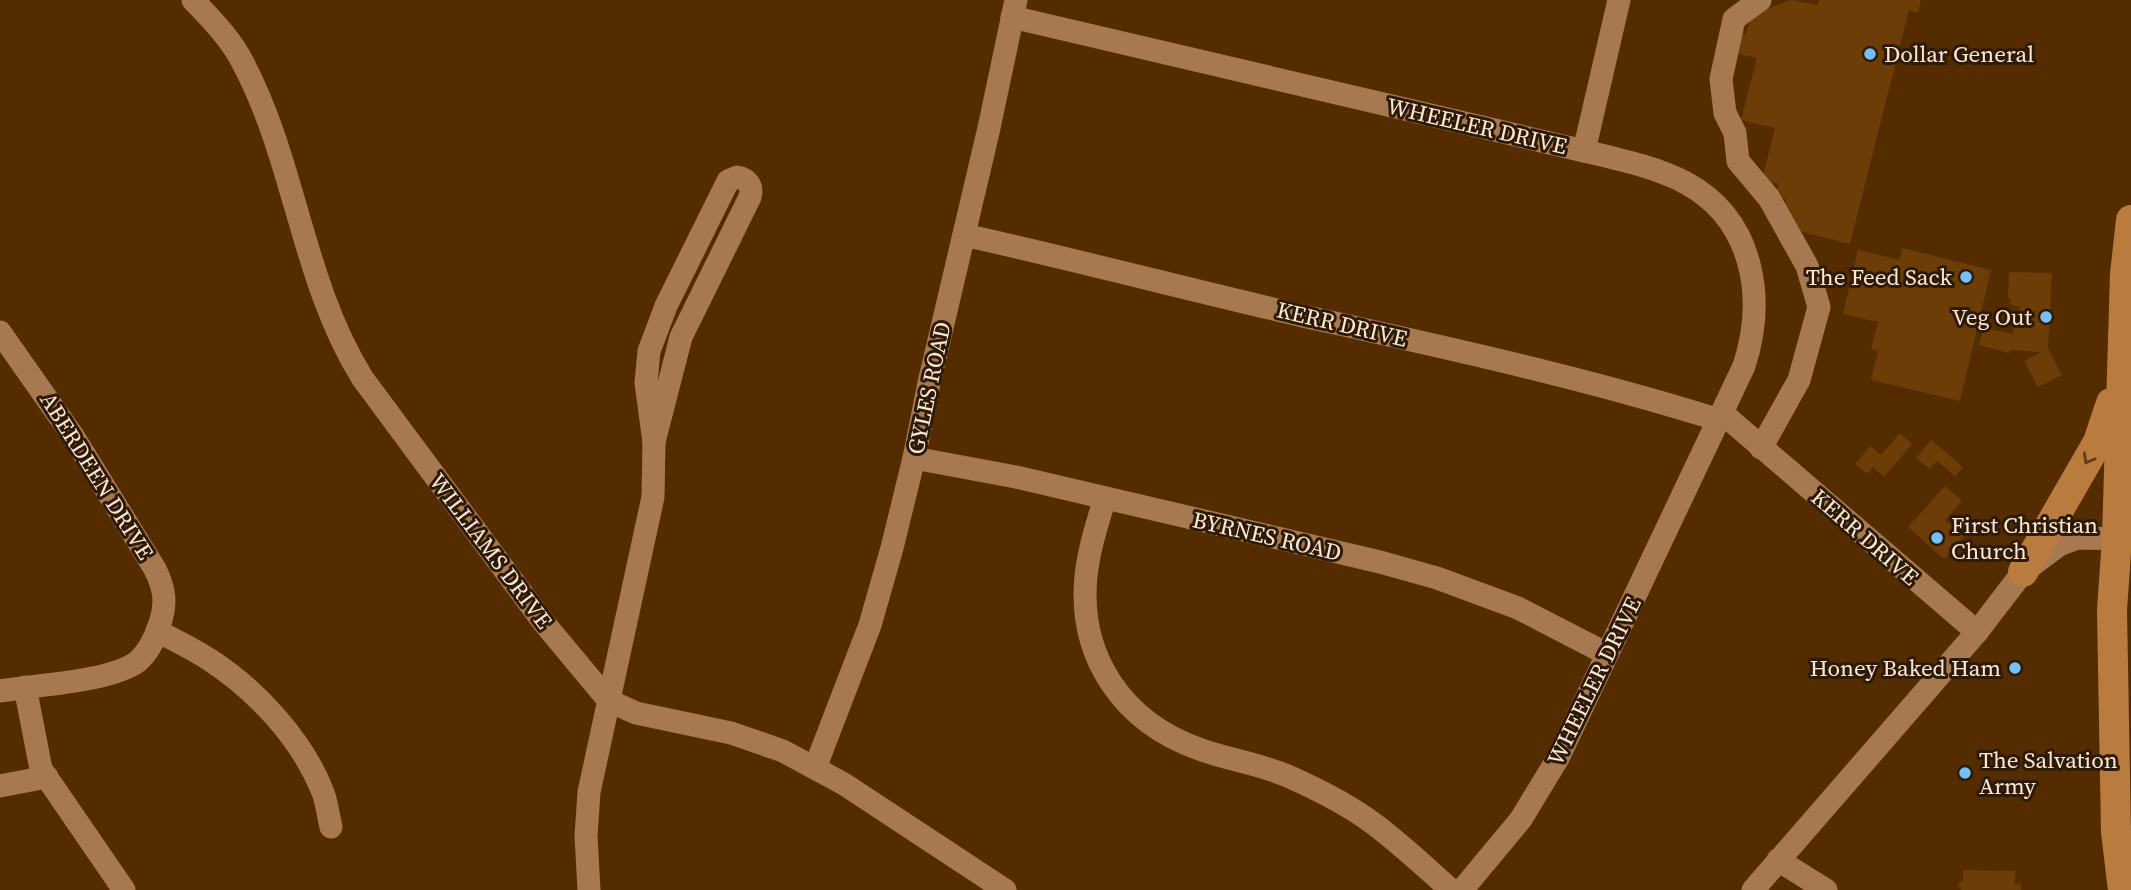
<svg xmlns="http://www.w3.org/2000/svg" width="2131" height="890" viewBox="0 0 2131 890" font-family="'Source Serif 4',serif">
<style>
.building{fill:#6c3d06}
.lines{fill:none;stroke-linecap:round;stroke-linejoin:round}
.minor{stroke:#a77950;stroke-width:23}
.major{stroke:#ba7b3f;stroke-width:30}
.oneway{stroke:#5e3c1c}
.poi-dot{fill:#75c0f6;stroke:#2d1a09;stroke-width:2.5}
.labels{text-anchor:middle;stroke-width:6;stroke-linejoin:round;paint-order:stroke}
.poi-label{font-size:23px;fill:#fde8d7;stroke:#2d1a09;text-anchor:start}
.street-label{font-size:23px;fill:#fde8d7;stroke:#2d1a09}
</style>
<rect width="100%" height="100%" fill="#552c00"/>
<g class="building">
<polygon points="1791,0 1818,5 1819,0 1921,0 1918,13 1909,10 1850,244 1791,229 1794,217 1782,214 1786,199 1775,196 1779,184 1762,180 1775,128 1741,120 1757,58 1731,52 1736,32 1746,35 1751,15"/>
<polygon points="1902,248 1991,270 1960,401 1871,380 1878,351 1871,349 1878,322 1843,314 1858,250 1900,260"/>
<polygon points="2009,272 2052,273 2048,349 2062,375 2038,387 2024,361 2041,352 2010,350 2009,353 1979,345 1984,328 2013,334 2020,307 2009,304 2011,299 2008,298"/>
<polygon points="1900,433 1912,444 1884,477 1873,467 1867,474 1855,464 1870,446 1881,455"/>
<polygon points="1931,440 1963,467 1955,476 1937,461 1930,469 1916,458"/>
<polygon points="1945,486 1962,501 1945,520 1964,537 1944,559 1908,527"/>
<polygon points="1963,870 2016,871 2014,884 2021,883 2021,890 1962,890 1957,885 1963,881"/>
</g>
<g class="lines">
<g class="minor">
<path d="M193,0C211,19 231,39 243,63C296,163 302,282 363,379L544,623L604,695L614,703L636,713L731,733L783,751L844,784L1005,890"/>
<polyline points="1760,0 1734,19 1721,79 1725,113 1735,133 1738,161 1769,198 1807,266 1819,307 1799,380 1761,448"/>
<path d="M1012,17L1584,151C1618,159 1656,167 1686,183C1754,220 1766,298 1744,366L1558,758L1521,819L1462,890"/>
<polyline points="1584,151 1619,0"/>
<path d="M737,177C748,179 753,186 750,197L681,337L654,442L646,383L649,351L666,306L728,181Z"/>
<path d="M964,235C1077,260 1190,290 1303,316C1443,347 1582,377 1719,420"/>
<path d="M0,332L73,436L155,569C165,589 167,604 159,626C155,638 148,653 137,662C109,682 35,685 0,691"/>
<polyline points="1722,413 1977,632"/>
<polyline points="914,458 1016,477 1380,562 1437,578 1518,608 1607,654"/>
<path d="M1105,498C1097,524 1089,549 1086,576C1078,657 1123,722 1199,749C1229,760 1261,764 1290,777C1319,790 1349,805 1374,824C1401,844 1426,868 1451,890"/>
<path d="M157,631C175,640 193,649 210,660C256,690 301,738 322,790C327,801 328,815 331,827"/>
<polyline points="25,687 41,769 124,890"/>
<polyline points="815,768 870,625 892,548 914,458 929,383 989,128 1016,0"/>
<polyline points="0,786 47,777"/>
<polyline points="1778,860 1826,890"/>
<polyline points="589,890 586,836 589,792 653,497 654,442"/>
<polyline points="1753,890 1977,632 2023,572 2059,545 2077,538 2131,539"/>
</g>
<g class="major">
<polyline points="2023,572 2098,442 2111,403"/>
<polyline points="2123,890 2116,832 2112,610 2117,538 2125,274 2131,220"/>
</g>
</g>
<defs><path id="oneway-chevron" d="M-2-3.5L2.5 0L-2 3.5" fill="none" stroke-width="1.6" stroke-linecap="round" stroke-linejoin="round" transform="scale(1.75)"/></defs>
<use class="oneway" href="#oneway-chevron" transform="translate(2088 459) rotate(119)"/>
<g class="poi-dot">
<circle cx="1870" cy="54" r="7"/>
<circle cx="1966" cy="277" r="7"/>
<circle cx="2046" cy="317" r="7"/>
<circle cx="1937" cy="538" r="7"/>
<circle cx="2015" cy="668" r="7"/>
<circle cx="1965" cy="773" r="7"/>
</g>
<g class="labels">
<g class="poi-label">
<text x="1884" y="62">Dollar General</text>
<text x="1952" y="285" text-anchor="end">The Feed Sack</text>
<text x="2032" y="325" text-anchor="end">Veg Out</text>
<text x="1951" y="533">First Christian<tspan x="1951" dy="26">Church</tspan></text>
<text x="2001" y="676" text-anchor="end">Honey Baked Ham</text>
<text x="1979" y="768">The Salvation<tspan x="1979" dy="26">Army</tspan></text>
</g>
<g class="street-label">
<text transform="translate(1477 126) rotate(13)" y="8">WHEELER DRIVE</text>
<text transform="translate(1342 324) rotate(13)" y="8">KERR DRIVE</text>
<text transform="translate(929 388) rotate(-78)" y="8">GYLES ROAD</text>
<text transform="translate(97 476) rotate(58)" y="8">ABERDEEN DRIVE</text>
<text transform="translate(1267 536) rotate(13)" y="8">BYRNES ROAD</text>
<text transform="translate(1865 537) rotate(41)" y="8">KERR DRIVE</text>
<text transform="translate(491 551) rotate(53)" y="8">WILLIAMS DRIVE</text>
<text transform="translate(1594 681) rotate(-64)" y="8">WHEELER DRIVE</text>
</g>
</g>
</svg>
